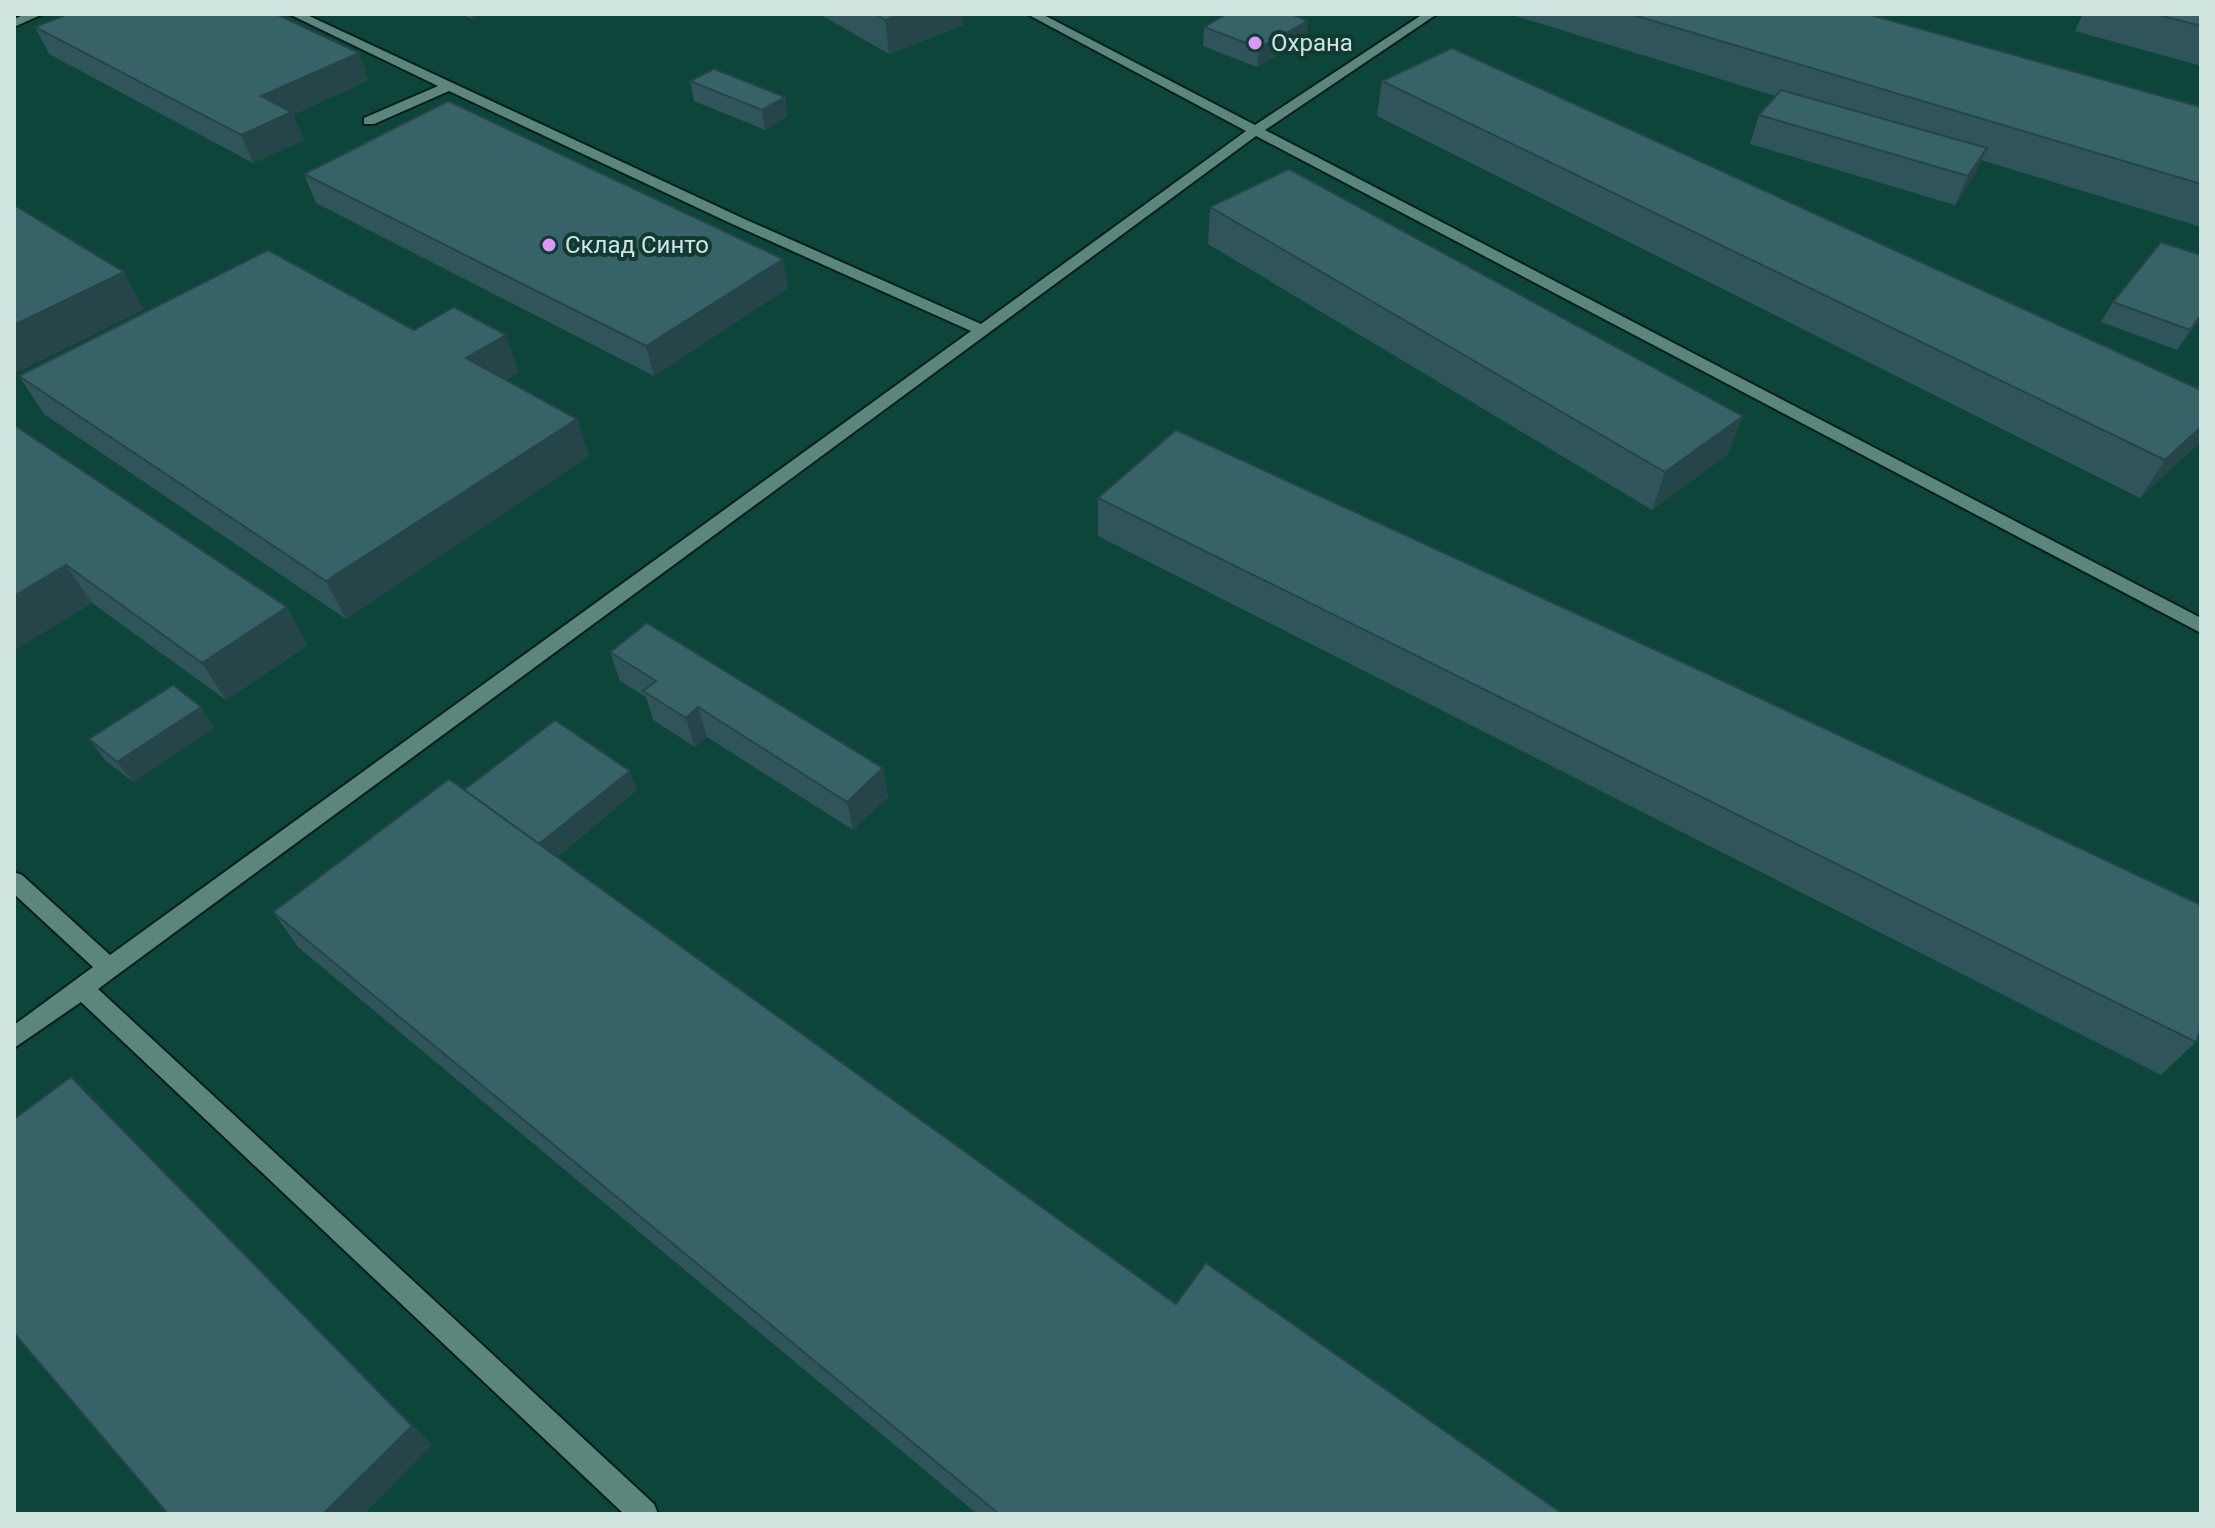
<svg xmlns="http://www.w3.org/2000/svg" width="2215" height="1528" viewBox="0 0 2215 1528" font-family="Roboto,sans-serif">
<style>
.built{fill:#0e453b}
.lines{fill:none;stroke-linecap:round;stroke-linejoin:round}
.lane-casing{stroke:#011f1a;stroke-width:4}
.lane{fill:#5c857b;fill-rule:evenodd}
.wall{fill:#2f5459}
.shaded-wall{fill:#264548}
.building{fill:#376267;stroke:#264548;stroke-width:2}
.poi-dot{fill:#d99af7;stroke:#103a32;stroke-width:3}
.labels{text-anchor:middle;stroke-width:8;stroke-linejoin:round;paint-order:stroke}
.far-poi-label{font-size:24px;fill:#cfe4df;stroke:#103a32;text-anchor:start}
</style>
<rect width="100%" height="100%" fill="#103a32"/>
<rect class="built" x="14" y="14" width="2187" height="1500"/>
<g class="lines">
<defs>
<g id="lane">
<polygon points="26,14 43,14 14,27 14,19"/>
<polygon points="289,14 305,14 740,217 981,324 1246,131 1027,14 1042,14 1255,125 1423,14 1437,14 1265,130 2201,618 2201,633 1256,136 98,989 654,1504 658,1514 624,1514 81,1002 14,1048 14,1025 93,967 14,894 14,872 22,875 110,955 971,331 730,223 449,91 374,124 364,124 364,118 438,86"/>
</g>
</defs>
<use href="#lane" class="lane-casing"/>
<use href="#lane" class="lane"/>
</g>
<g class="wall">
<polygon points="460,14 482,14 472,19"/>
<polygon points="819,14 962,14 963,25 889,54"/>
<polygon points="1509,14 1867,14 2201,107 2201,227 1981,160 1974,176 1955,205 1750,144 1759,115 1775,96"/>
<polygon points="2083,14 2201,14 2201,66 2075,31"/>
<polygon points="1308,21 1306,40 1257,67 1203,46 1204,27"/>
<polygon points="35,27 369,80 293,115 304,140 253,163 49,54"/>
<polygon points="690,81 788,116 765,130 694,101"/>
<polygon points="1382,81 2201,390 2201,441 2140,498 1377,116"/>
<polygon points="304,174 788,288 654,376 316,203"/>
<polygon points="1210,207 1743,416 1728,454 1652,510 1208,244"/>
<polygon points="2201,255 2201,318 2177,350 2101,322 2113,302"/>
<polygon points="414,330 519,372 506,380 577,419 589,456 346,619 44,414 19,376"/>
<polygon points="14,425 308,645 226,700 92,603 14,650"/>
<polygon points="1098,498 2196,1042 2161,1075 1098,536"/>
<polygon points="610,652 883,768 888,797 853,830 707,737 695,747 653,720 646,697 620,681"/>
<polygon points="215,727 133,782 105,760 89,739"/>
<polygon points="464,790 637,790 557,857 1176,1304 1563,1514 977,1514 298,947 273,912"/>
</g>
<g class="shaded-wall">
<polygon points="470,14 482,14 472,19"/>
<polygon points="900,14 962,14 963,25 889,54 885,20"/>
<polygon points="1308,21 1306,40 1257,67 1259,48"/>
<polygon points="359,53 369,80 293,115 304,140 253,163 241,135 261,96"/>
<polygon points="785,97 788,116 765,130 762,110"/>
<polygon points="1987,148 1974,176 1955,205 1968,176"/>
<polygon points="783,259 788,288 654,376 646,346"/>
<polygon points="124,272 144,309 14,374 14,325"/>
<polygon points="2201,315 2201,318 2177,350 2190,330"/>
<polygon points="506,335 519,372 480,396 466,358"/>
<polygon points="1743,416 1728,454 1652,510 1665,472"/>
<polygon points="577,419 589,456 346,619 326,581"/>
<polygon points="2201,427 2201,441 2140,498 2165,460"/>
<polygon points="66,565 92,603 14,650 14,596"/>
<polygon points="287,607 308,645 226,700 202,663"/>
<polygon points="201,707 215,727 133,782 117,762"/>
<polygon points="698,707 707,737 695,747 686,718"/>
<polygon points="883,768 888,797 853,830 847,802"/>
<polygon points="630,771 637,790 542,869 532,850"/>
<polygon points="71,1077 97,1102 432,1445 364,1514 323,1514"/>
</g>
<g class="building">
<polygon points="68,14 276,14 359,53 261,96 292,112 241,135 35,27"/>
<polygon points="875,14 900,14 885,20"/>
<polygon points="1227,14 1291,14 1308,21 1259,48 1204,27"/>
<polygon points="1630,14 1867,14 2201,107 2201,184"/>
<polygon points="2155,14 2201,14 2201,26"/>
<polygon points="1452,48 2201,390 2201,427 2165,460 1382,81"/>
<polygon points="714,69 785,97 762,110 690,81"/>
<polygon points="1781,90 1987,148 1968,176 1759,115"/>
<polygon points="448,101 783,259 646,346 304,174"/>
<polygon points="1289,169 1743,416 1665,472 1210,207"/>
<polygon points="14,205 124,272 14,325"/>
<polygon points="2161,242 2201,255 2201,315 2190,330 2113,302"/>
<polygon points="268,250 414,330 454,307 506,335 466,358 577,419 326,581 19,376"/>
<polygon points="14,425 287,607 202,663 66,565 14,596"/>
<polygon points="1176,430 1719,679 2201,905 2201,1028 2196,1042 1098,498"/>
<polygon points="647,623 883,768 847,802 698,707 686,718 643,691 656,681 610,652"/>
<polygon points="173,685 201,707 117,762 89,739"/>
<polygon points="555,720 630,771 539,844 464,790"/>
<polygon points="449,779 1176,1304 1206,1263 1563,1514 999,1514 273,912"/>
<polygon points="71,1077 412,1426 323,1514 168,1514 14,1333 14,1119"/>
</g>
<g class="poi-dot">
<circle cx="1255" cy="43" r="8"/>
<circle cx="549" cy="245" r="8"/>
</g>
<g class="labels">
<g class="far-poi-label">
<text x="1271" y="51">Охрана</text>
<text x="565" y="253">Склад Синто</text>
</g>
</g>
<rect width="2215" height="1528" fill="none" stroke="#cfe4df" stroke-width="32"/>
</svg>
